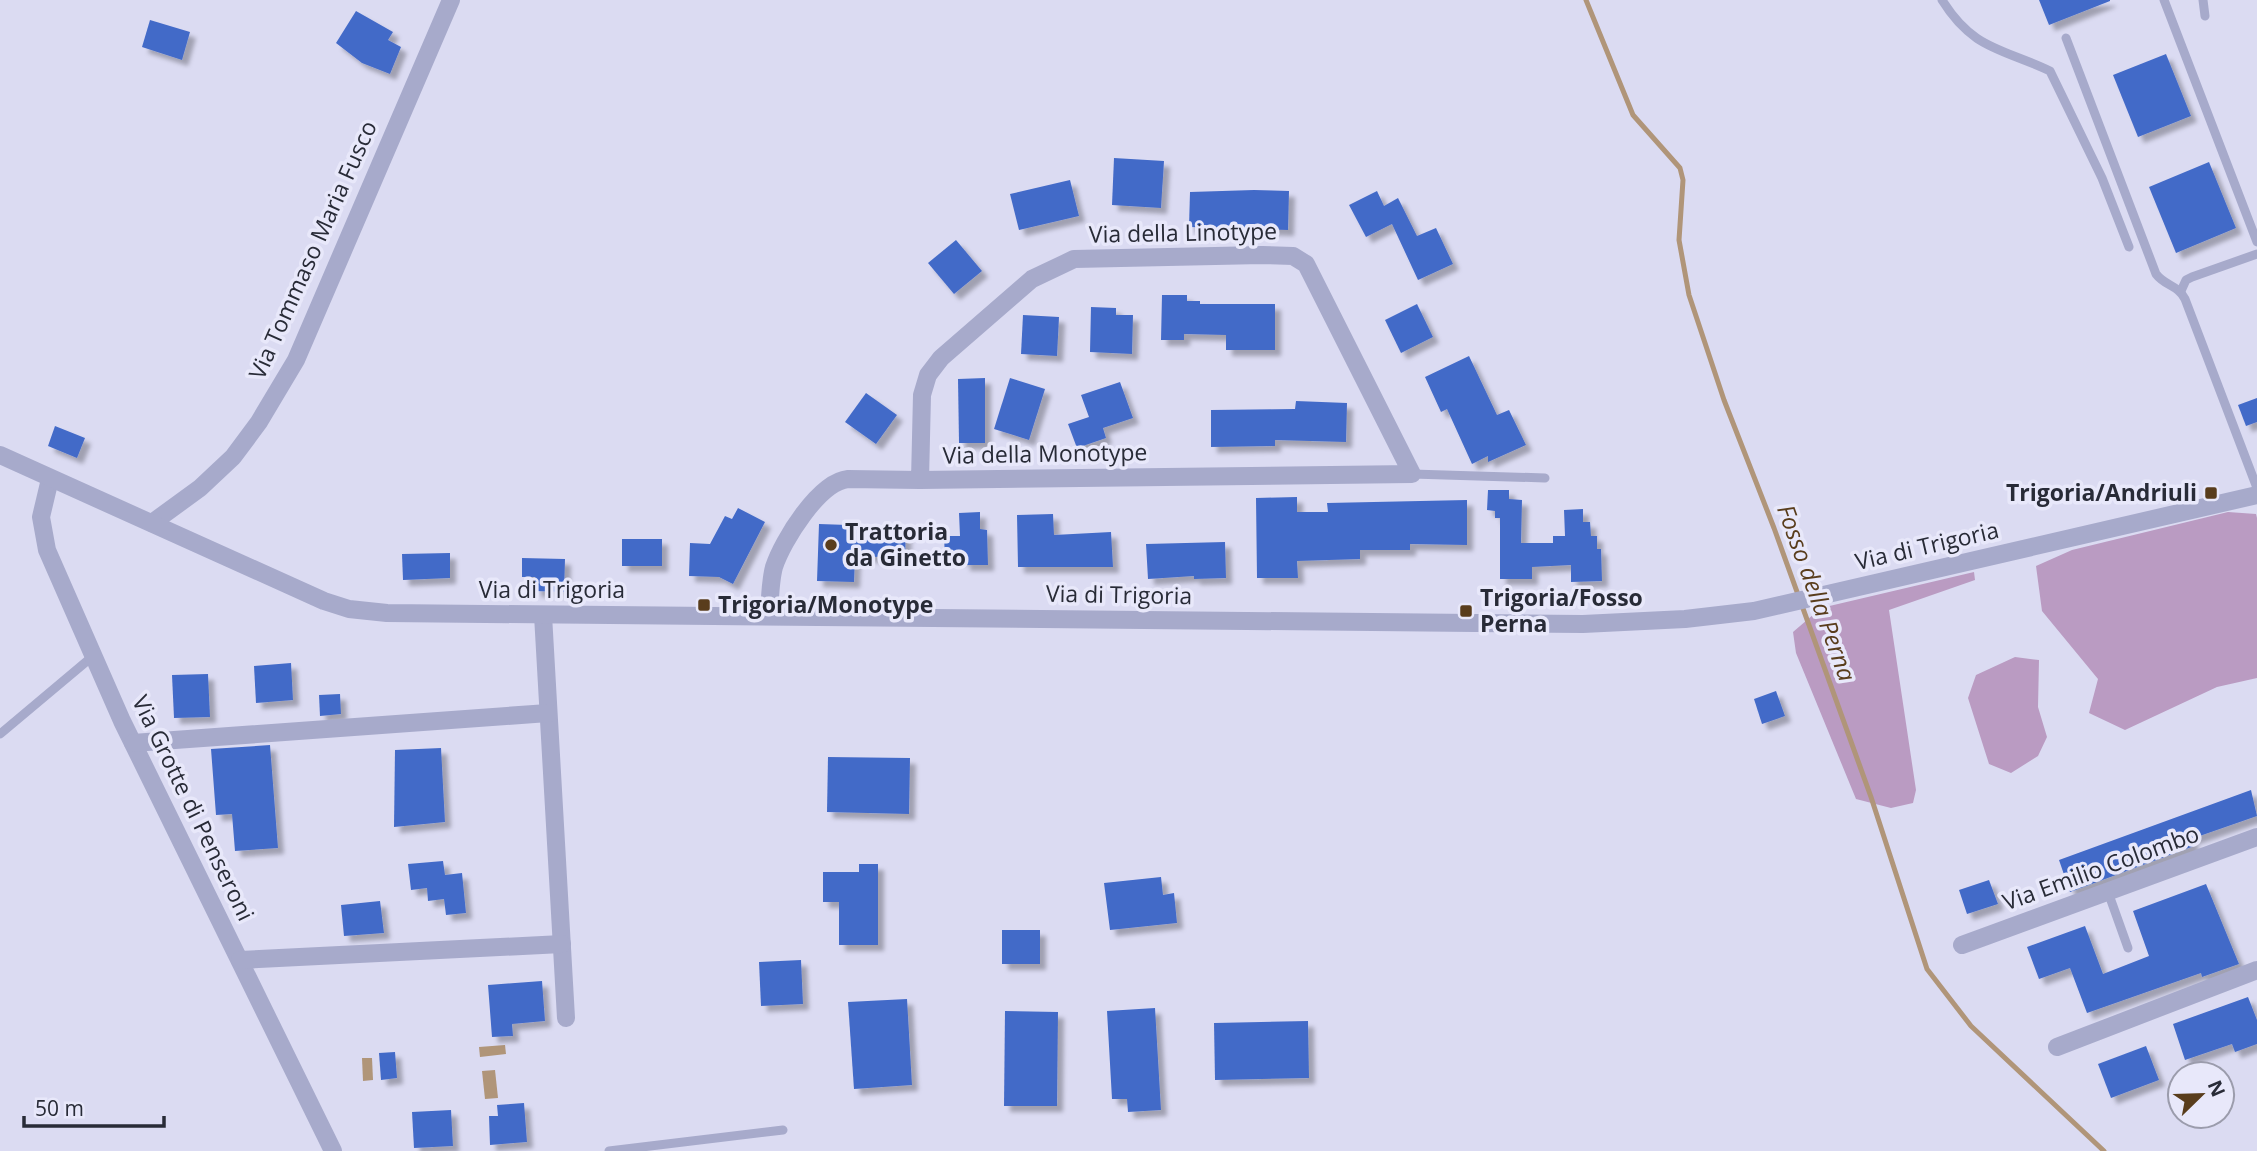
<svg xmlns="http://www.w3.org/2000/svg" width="2257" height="1151" viewBox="0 0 2257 1151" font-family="'Open Sans',sans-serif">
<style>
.green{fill:#ba9bc2}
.water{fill:#b09579}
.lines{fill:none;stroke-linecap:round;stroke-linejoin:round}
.stream{stroke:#b09579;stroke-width:5}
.building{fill:#436ac8;filter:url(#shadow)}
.service{stroke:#a7aacb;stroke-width:9}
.minor{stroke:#a7aacb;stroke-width:18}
.tertiary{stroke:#a7aacb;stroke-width:18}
.poi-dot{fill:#593d1c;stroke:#e8e8fa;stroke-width:2.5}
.labels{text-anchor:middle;stroke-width:7;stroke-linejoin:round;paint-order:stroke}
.street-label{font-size:23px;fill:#282b37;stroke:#e8e8fa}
.poi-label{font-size:23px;font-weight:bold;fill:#282b37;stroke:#e8e8fa;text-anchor:start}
.water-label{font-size:24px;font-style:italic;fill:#593d1c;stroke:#e8e8fa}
</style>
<defs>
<filter id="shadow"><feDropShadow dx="6" dy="6" stdDeviation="2" flood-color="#0004"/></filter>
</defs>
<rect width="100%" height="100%" fill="#dbdbf2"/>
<g class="green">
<polygon points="2228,512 2256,514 2257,518 2257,678 2217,687 2125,730 2089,713 2098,679 2042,611 2036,566 2072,550"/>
<polygon points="1974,572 1975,580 1889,610 1916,790 1913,803 1891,808 1856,799 1796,653 1793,632 1821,608"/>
<polygon points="2015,657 2039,660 2038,707 2047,737 2038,756 2011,773 1989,764 1968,698 1976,675"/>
</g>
<g class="water">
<polygon points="505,1045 506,1054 480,1057 479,1047"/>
<polygon points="362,1058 372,1058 373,1080 363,1081"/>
<polygon points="495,1070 498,1098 485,1099 482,1071"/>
</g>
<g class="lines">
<polyline class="stream" points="1586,0 1633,115 1680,168 1683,180 1679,240 1689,295 1724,400 1774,528 1871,797 1927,969 1971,1026 2104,1151"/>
</g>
<g class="building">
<polygon points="2039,0 2110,0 2110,1 2049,25"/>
<polygon points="356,11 393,32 388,40 401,47 390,74 362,63 336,43"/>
<polygon points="150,20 190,32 182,60 142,47"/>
<polygon points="2166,54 2191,116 2138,137 2113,75"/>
<polygon points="1114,158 1164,161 1161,208 1112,205"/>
<polygon points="2209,162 2236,228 2176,253 2149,187"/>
<polygon points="1070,180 1079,216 1019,230 1010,194"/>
<polygon points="1254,190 1289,191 1288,230 1189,227 1190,192"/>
<polygon points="1377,191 1384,206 1398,198 1417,236 1436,228 1453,264 1418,280 1392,224 1366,237 1349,205"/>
<polygon points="956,240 982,271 954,294 928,263"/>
<polygon points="1162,295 1187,295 1187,301 1200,301 1200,304 1275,304 1275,350 1226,350 1226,335 1184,334 1184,340 1161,340"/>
<polygon points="1417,304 1433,337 1401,353 1385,320"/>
<polygon points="1091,307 1116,308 1116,315 1133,315 1132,354 1090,352"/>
<polygon points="1023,315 1059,317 1057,356 1021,354"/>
<polygon points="1469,356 1497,415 1509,410 1526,445 1488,462 1488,456 1472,464 1447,409 1441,412 1425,377"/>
<polygon points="985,378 985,443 959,443 958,379"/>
<polygon points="1010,378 1045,389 1029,440 994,429"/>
<polygon points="1120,382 1133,418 1103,428 1106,438 1077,448 1068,424 1089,417 1081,395"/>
<polygon points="866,393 897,415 876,444 845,422"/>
<polygon points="2257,398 2257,422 2246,426 2238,405"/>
<polygon points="1296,401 1347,403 1346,442 1275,440 1275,446 1211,447 1211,410 1295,409"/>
<polygon points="55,426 85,438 77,458 48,446"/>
<polygon points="1488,490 1509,490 1509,499 1522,500 1521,543 1553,543 1553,536 1565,536 1564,510 1583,509 1583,522 1590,522 1591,536 1597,536 1597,549 1601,549 1602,581 1571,582 1571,565 1532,567 1532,579 1500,579 1500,518 1495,518 1495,511 1487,510"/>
<polygon points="1297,497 1297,512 1328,512 1327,503 1467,500 1467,545 1410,544 1410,550 1360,550 1360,559 1297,561 1298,578 1257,578 1256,498"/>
<polygon points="738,508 765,522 733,584 719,577 689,576 690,543 710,544 725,516 732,519"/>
<polygon points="980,512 980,529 987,530 988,565 964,565 964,559 945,559 944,536 960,536 959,513"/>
<polygon points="1053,514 1054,535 1111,532 1113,567 1018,567 1017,515"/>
<polygon points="819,524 906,527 905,558 855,556 854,582 817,581"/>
<rect x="622" y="539" width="40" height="27"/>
<polygon points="1225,542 1226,578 1194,579 1194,576 1148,579 1146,544"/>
<polygon points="450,553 450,578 403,580 402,554"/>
<polygon points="522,558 565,559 564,592 535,591 535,577 522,577"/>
<polygon points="291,663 293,700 256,703 254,666"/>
<polygon points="208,674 210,717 174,718 172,675"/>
<polygon points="1776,691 1785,716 1762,724 1754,699"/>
<polygon points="340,694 341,714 320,716 319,695"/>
<polygon points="270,745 278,848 235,851 232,814 216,815 211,749"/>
<polygon points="441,748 445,822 394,827 395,750"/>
<polygon points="828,757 910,758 909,814 827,812"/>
<polygon points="2251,790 2257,816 2191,839 2194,846 2070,892 2059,860"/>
<polygon points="443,861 445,875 462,873 466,913 446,915 444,899 428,901 427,888 411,890 408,864"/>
<polygon points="859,864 878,864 878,945 839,945 839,902 823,902 823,872 859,872"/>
<polygon points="1161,877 1163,895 1174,893 1177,923 1110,930 1104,883"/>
<polygon points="1989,880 1998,904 1967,914 1959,890"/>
<polygon points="2206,884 2239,964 2202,977 2201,973 2087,1013 2070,968 2039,979 2027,947 2085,926 2103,974 2149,956 2133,911"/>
<polygon points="380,901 384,933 344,936 341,905"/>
<rect x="1002" y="930" width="38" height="34"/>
<polygon points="801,960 803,1004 761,1006 759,962"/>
<polygon points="542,981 545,1021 512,1024 513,1036 492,1037 488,985"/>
<polygon points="2248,997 2257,1020 2257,1044 2235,1052 2232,1044 2185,1060 2173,1024"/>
<polygon points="907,999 912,1085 854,1089 848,1002"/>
<polygon points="1155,1008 1161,1110 1128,1112 1127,1099 1112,1099 1107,1011"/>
<polygon points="1005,1011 1058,1012 1057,1106 1004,1106"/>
<polygon points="1308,1021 1309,1078 1215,1080 1214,1023"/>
<polygon points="2146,1046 2159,1080 2111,1098 2098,1064"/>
<polygon points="395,1052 397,1078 381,1080 379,1053"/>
<polygon points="524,1103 527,1142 490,1145 489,1116 498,1116 497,1105"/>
<polygon points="451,1110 453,1146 414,1148 412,1112"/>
</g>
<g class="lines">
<g class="service">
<path d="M1942,0C1973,50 2002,48 2050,71L2102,178L2129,247"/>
<polyline points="2164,0 2257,242"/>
<polyline points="2203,0 2205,16"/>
<path d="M2066,38L2156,274C2165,286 2178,285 2185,299L2257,488"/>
<polyline points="2181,291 2186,280 2192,277 2257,254"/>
<polyline points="1412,474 1545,478"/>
<polyline points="0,734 93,656"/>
<polyline points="2108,892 2128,948"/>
<polyline points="609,1151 783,1130"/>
</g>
<g class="minor">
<polyline points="50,479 41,517 47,550 122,721 333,1151"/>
<polyline points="152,523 200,488 233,457 259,422 296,360 451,0"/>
<polyline points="543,615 566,1018"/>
<path d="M769,616C770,600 770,582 774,567C783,540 819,482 848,479L920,480L1412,474L1306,264L1293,256L1262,255L1074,259L1032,279L941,358L928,375L922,395L920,480"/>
<polyline points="133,743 548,713"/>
<polyline points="1962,945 2257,837"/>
<polyline points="240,960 562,944"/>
<polyline points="2057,1047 2257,970"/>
</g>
<polyline class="tertiary" points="0,455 324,601 349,609 387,613 1583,624 1685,619 1754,611 2257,495"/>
</g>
<g class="poi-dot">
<rect x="2204" y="486" width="14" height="14" rx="3.5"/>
<circle cx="831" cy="545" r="7"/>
<rect x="697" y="598" width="14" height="14" rx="3.5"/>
<rect x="1459" y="604" width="14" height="14" rx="3.5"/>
</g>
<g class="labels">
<g class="street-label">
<text transform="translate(1183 233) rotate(-1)" y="8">Via della Linotype</text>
<text transform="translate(313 250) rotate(-66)" y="8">Via Tommaso Maria Fusco</text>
<text transform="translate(1045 454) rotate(-1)" y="8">Via della Monotype</text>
<text transform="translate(1927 546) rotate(-13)" y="8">Via di Trigoria</text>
<text x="552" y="598">Via di Trigoria</text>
<text transform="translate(1119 595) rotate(1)" y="8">Via di Trigoria</text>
<text transform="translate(193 808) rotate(64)" y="8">Via Grotte di Penseroni</text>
<text transform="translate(2101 868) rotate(-20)" y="8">Via Emilio Colombo</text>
</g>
<g class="poi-label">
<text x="2197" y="501" text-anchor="end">Trigoria/Andriuli</text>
<text x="845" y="540">Trattoria<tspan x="845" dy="26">da Ginetto</tspan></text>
<text x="1480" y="606">Trigoria/Fosso<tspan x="1480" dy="26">Perna</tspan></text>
<text x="718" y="613">Trigoria/Monotype</text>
</g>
<g class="water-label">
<text transform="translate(1816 593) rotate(70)" y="8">Fosso della Perna</text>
</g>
</g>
<g transform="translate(2201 1095) rotate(67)"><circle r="33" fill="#e8e8fa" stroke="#9b9cac" stroke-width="2"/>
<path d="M0-5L12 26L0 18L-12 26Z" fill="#593d1c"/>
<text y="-10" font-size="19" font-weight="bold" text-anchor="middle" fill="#282b37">N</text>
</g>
<path d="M24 1116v10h140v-10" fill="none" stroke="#282b37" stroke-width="3.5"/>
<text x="35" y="1116" font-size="21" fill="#282b37" stroke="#e8e8fa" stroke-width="5" paint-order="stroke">50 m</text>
</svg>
